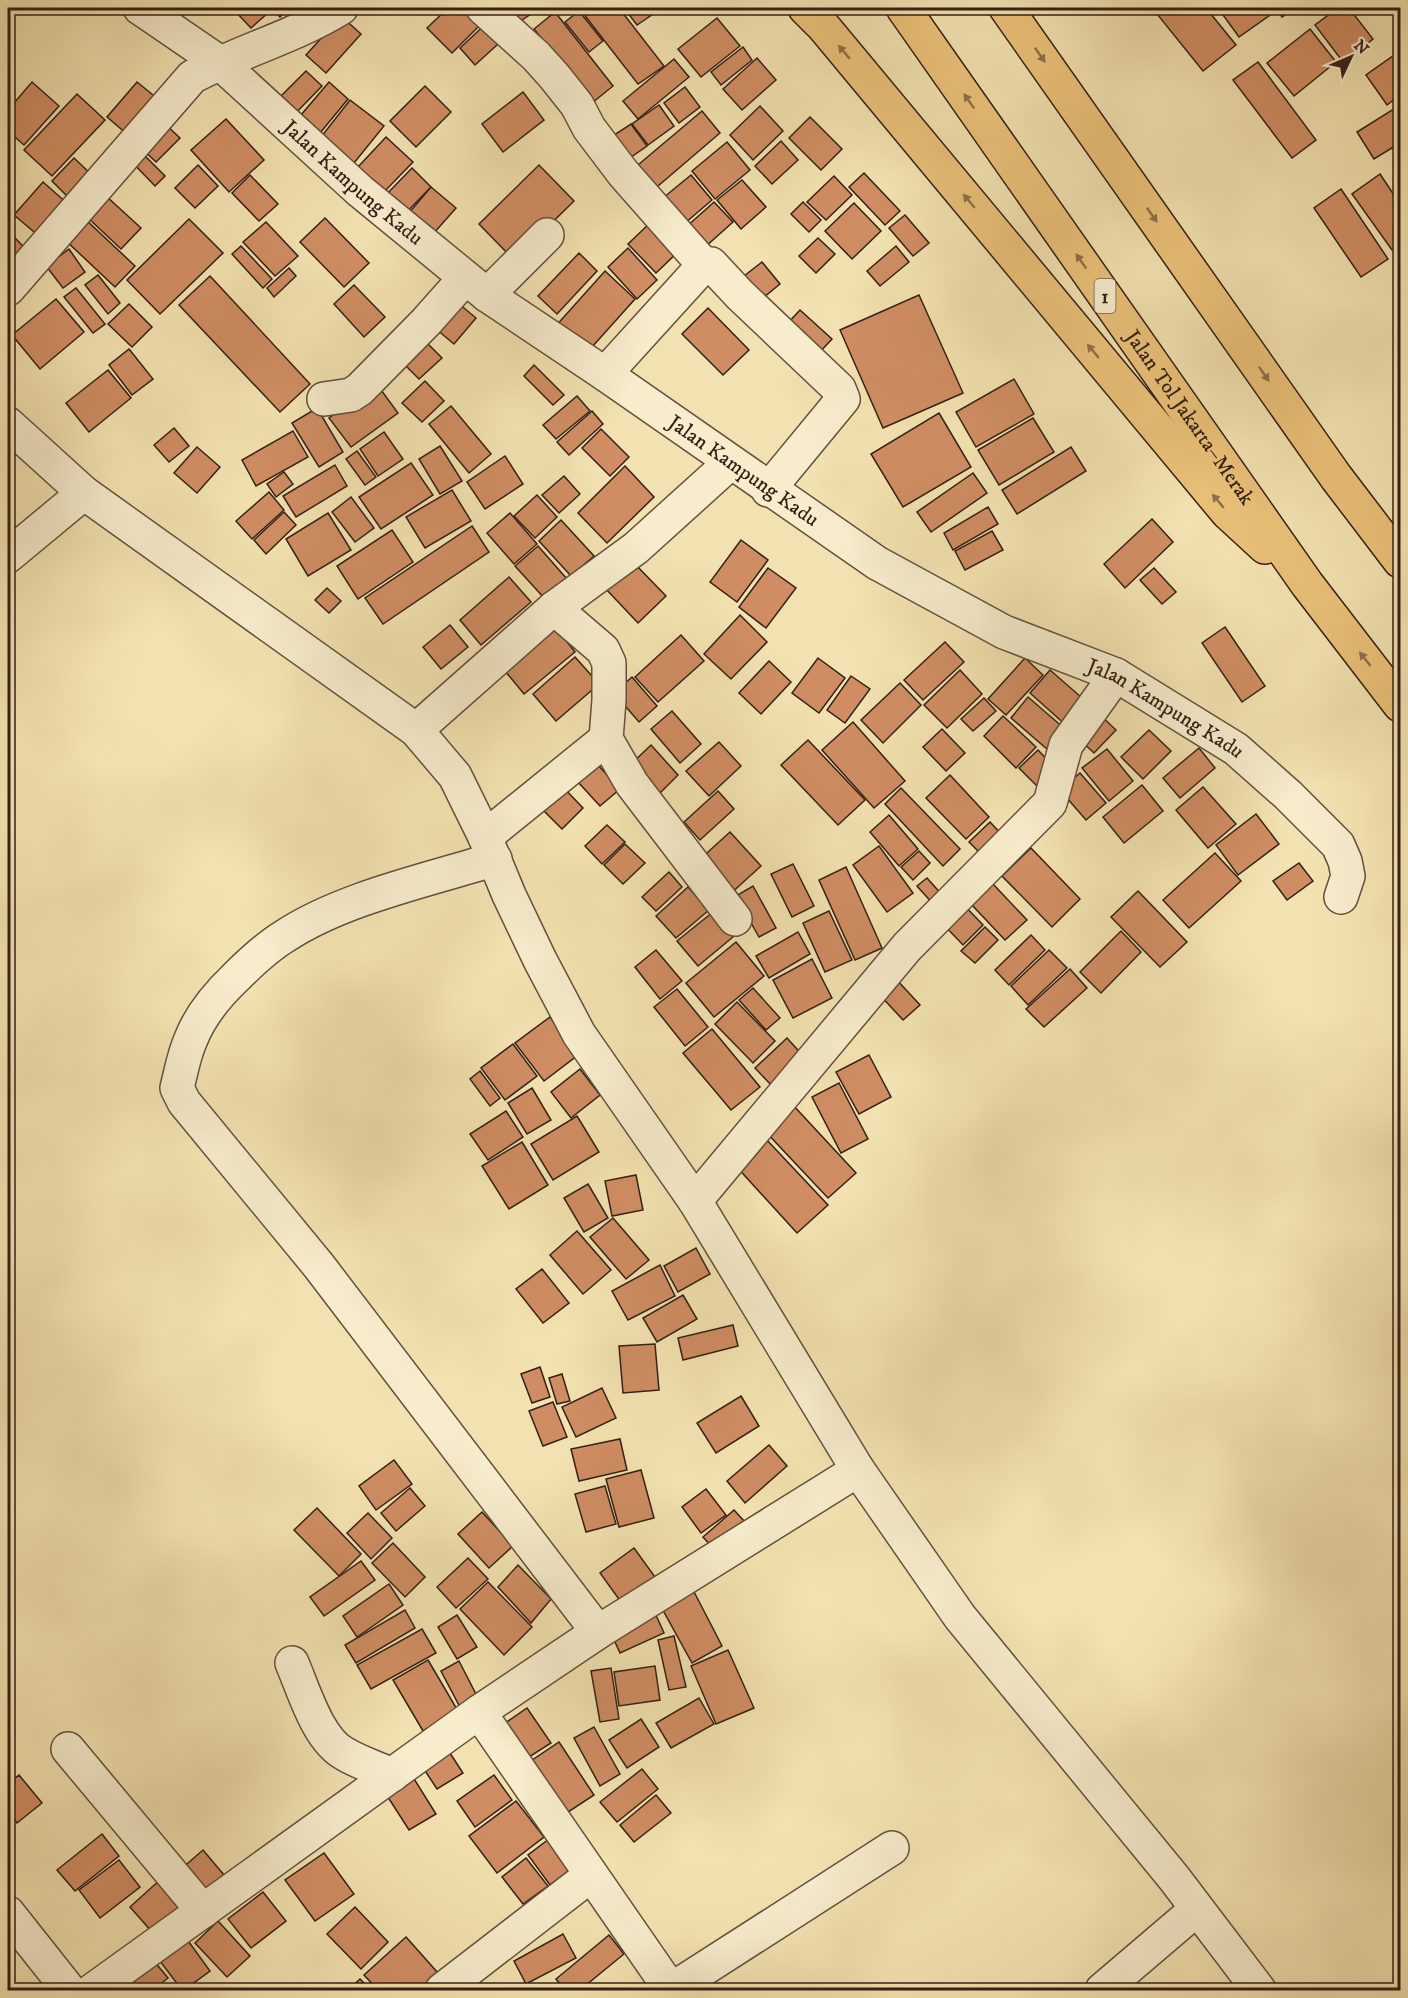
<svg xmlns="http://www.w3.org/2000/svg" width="1408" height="1998" viewBox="0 0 1408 1998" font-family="'IM FELL DW Pica',serif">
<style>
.building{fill:#d08d63;stroke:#332016;stroke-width:1.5}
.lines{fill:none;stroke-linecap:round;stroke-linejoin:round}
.minor-casing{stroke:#63503d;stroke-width:36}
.motorway-casing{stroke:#332016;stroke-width:36}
.minor{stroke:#f7eccc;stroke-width:33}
.motorway{stroke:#eac178;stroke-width:33}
.oneway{fill:#8e7047}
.labels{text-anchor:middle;stroke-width:5;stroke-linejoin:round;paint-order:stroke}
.shield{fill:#f7eccc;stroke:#6e5d4d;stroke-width:1.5}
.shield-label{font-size:20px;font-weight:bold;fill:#332016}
.street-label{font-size:21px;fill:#332016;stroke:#f7eccc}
</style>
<rect width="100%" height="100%" fill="#f3e2b1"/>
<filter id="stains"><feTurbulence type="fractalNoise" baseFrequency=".00333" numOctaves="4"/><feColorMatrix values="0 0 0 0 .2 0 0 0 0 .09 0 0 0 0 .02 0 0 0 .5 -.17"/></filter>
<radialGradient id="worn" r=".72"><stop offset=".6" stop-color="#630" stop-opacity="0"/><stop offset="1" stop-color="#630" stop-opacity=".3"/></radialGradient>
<g class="building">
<polygon points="232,8 264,8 269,12 251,28"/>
<polygon points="271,8 289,8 280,17"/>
<polygon points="448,8 473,8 485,20 452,53 427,28"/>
<polygon points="505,8 540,8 516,24"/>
<polygon points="579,8 619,8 664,66 638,84"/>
<polygon points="624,8 662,8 637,25"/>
<polygon points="1165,8 1206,8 1236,45 1203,71 1157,14"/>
<polygon points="1218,8 1264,8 1270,15 1239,37"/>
<polygon points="1276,8 1296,8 1282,17"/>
<polygon points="1338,8 1349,8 1373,39 1343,62 1315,25"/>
<polygon points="579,11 603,41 589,52 565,22"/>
<polygon points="555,12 613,86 592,103 534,29"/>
<polygon points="341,16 361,34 326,73 306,55"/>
<polygon points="492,18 508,35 475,65 460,48"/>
<polygon points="717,18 740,46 701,77 678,49"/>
<polygon points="1310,29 1336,62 1294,96 1267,63"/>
<polygon points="743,47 752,60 721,85 711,72"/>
<polygon points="1400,51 1400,95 1387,105 1366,75"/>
<polygon points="757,58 776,80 742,110 723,89"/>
<polygon points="674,59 689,77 638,119 623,101"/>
<polygon points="1258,62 1316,140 1292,158 1233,80"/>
<polygon points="306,71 322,86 292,117 276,101"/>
<polygon points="32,82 59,106 24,145 8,131 8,110"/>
<polygon points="137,82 158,99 128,135 107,117"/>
<polygon points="329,82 348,99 316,138 295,122"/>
<polygon points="425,86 451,112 416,147 390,121"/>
<polygon points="685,87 700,107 679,123 664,103"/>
<polygon points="523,92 544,120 503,152 482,124"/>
<polygon points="77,94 105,120 52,176 24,150"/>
<polygon points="350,100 384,126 354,163 321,137"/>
<polygon points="659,105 674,126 648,145 632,124"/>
<polygon points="1400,105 1400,143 1374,159 1357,132"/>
<polygon points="760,106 783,131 753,160 730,135"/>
<polygon points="702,111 720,133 651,192 632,170"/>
<polygon points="810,117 842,149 821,170 789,138"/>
<polygon points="226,119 264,160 229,192 191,150"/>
<polygon points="162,121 180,138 156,162 138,145"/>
<polygon points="631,124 647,146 621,164 605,141"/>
<polygon points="386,137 413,162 384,192 358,167"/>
<polygon points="781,141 798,160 772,184 755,166"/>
<polygon points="727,142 750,170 715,199 692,171"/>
<polygon points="139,150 165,176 155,186 129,159"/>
<polygon points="74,158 96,179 74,203 52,181"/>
<polygon points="198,165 218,186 195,208 175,188"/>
<polygon points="539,165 574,201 514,260 479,224"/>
<polygon points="412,168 431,187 400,219 381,200"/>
<polygon points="864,173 900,211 885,225 849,187"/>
<polygon points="1380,174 1400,204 1400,244 1392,250 1352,194"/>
<polygon points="250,175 278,204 259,221 232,193"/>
<polygon points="691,175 712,200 684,224 663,198"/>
<polygon points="834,176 852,195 826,220 807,202"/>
<polygon points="742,180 766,207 741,229 717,200"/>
<polygon points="43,182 68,204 40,237 14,215"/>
<polygon points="431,187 456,208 426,242 403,220"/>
<polygon points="1341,189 1388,259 1361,277 1314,208"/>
<polygon points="105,195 141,228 121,249 85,215"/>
<polygon points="714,202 733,222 704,248 685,228"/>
<polygon points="803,202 821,220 809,232 791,214"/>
<polygon points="854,203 881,231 852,259 825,231"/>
<polygon points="905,215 929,243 913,256 889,228"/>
<polygon points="83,217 135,266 115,287 63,238"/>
<polygon points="325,218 369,263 344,287 300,242"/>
<polygon points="189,219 223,253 160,314 127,280"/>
<polygon points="652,221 680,250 656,273 628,244"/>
<polygon points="266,222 298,256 275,276 243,242"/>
<polygon points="8,231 35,258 8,283"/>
<polygon points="818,238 835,254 816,273 799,256"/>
<polygon points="241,246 272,279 263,288 232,254"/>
<polygon points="896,246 909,262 880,286 867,271"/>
<polygon points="628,248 657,280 637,299 608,267"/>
<polygon points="69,249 85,272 63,288 46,266"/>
<polygon points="579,253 597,271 557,314 538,296"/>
<polygon points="762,262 780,284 763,298 744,276"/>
<polygon points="289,268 296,276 274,297 267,288"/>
<polygon points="605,271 635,299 584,356 554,328"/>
<polygon points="98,275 120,303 108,314 85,285"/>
<polygon points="210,276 310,384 280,412 179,305"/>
<polygon points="354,285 385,317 364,337 334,304"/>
<polygon points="76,288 105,324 93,333 64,297"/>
<polygon points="919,295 963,393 883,428 840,330"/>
<polygon points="452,298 476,318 454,344 430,324"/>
<polygon points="56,299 84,332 40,369 12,335"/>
<polygon points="129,304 152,327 132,347 108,324"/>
<polygon points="708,308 749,350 723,375 682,334"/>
<polygon points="800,310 832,339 818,354 786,325"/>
<polygon points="423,339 442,358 419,379 401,361"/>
<polygon points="129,349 153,379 132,395 109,365"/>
<polygon points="534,365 564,395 553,405 524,376"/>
<polygon points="108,370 131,398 89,432 66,403"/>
<polygon points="1014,379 1034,414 976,447 956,412"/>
<polygon points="425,381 444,401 422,422 402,403"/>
<polygon points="376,383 398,413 351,447 329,418"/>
<polygon points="577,396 590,411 556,439 543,425"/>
<polygon points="451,406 491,454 469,473 429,424"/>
<polygon points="317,408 343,452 319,467 292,423"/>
<polygon points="592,411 603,424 569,455 557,442"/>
<polygon points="939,413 971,467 903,507 871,454"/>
<polygon points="1033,418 1054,452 999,485 978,450"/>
<polygon points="174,428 189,446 169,462 154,445"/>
<polygon points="601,429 629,457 610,476 582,448"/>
<polygon points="293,431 308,457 256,486 242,460"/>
<polygon points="384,432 403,459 378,476 360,449"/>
<polygon points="440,446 462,481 440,494 419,459"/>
<polygon points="197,447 220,467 197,493 174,473"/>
<polygon points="1071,447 1086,471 1017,514 1002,490"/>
<polygon points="357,451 376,477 365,485 346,459"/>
<polygon points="505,456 523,484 485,509 467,482"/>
<polygon points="411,463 433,495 381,529 359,497"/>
<polygon points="335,465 347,486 296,517 283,496"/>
<polygon points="625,466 654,497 607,543 578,513"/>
<polygon points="284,472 293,484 276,497 267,484"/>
<polygon points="973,473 987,493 931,532 917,512"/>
<polygon points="564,476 580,494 559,513 542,495"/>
<polygon points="452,490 471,521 425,548 406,517"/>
<polygon points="269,492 284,510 252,539 236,521"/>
<polygon points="537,495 557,517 535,538 514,516"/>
<polygon points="351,497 374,528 355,542 332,512"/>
<polygon points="988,507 998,524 953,550 944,533"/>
<polygon points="284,512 296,525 266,554 254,540"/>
<polygon points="328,513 351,550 308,576 286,539"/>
<polygon points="510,513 537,544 514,564 487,533"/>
<polygon points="1152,519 1173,542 1125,588 1104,564"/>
<polygon points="561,520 594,556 571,576 539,541"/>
<polygon points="472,526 489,552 383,624 365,598"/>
<polygon points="392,530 413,562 358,599 337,566"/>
<polygon points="992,531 1003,550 965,570 955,551"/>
<polygon points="741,540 768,560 737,602 710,582"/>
<polygon points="538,546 567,579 545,599 515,566"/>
<polygon points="633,562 666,596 638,623 605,588"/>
<polygon points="768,568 796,588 766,628 739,607"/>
<polygon points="1154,568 1176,592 1162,604 1140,580"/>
<polygon points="509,577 531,602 481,645 460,620"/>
<polygon points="327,588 341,601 329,613 315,600"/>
<polygon points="740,615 767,642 731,679 704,654"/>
<polygon points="553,624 575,652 524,694 501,666"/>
<polygon points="450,625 468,647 441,669 423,647"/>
<polygon points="1225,627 1265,686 1242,702 1202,643"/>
<polygon points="681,635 704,661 658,702 635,677"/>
<polygon points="945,642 964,662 923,700 904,680"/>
<polygon points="575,657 599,684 556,721 533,694"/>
<polygon points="818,658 845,678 819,713 792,693"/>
<polygon points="1025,658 1043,675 1006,715 988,699"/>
<polygon points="769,661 791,682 761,714 739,693"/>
<polygon points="960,670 982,694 947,728 924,705"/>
<polygon points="1050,670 1089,704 1068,727 1030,693"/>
<polygon points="851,676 870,689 845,723 827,710"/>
<polygon points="632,677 657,706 639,722 614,693"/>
<polygon points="900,683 921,705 883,743 861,720"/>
<polygon points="1028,697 1065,729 1048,750 1011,718"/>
<polygon points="984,698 996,711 973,731 961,719"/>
<polygon points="672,711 701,744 680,763 651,729"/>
<polygon points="1099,714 1116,730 1094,753 1077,737"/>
<polygon points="1003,716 1036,747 1016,768 984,736"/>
<polygon points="853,722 905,781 874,808 822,750"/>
<polygon points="942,729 965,753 946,771 923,747"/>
<polygon points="1149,730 1171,751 1143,779 1121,757"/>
<polygon points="808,740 865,800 838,825 781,765"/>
<polygon points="719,742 741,766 709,796 686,771"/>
<polygon points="651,745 678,775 656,797 627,768"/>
<polygon points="1199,748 1215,768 1180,798 1163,778"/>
<polygon points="1107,749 1133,781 1109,801 1082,768"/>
<polygon points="1038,750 1055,768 1037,786 1019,768"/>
<polygon points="597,764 620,789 600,806 578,782"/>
<polygon points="1080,773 1106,803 1086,820 1060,790"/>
<polygon points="950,775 989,817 966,839 926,798"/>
<polygon points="1142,785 1163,811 1124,843 1103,817"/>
<polygon points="562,786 583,808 562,829 540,807"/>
<polygon points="1203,787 1236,824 1208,848 1176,810"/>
<polygon points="901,788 960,849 943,866 885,804"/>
<polygon points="718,791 734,809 700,840 684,822"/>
<polygon points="1256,814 1279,844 1238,875 1216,845"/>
<polygon points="889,815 918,849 899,866 870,832"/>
<polygon points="990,822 1005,838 985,858 969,842"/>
<polygon points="607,825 625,842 602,864 585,846"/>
<polygon points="730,832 761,866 728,896 697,862"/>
<polygon points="625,844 645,863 623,884 604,865"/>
<polygon points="879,846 913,893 887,912 853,865"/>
<polygon points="1031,848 1080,899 1052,927 1002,876"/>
<polygon points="919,851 930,863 913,880 901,867"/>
<polygon points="1215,853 1241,881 1189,928 1163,900"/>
<polygon points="1299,863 1313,881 1287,900 1273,881"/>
<polygon points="793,864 814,906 792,917 771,874"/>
<polygon points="846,867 882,948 855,960 819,880"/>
<polygon points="669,872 682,887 656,911 642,897"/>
<polygon points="927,878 943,896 934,905 917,886"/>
<polygon points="993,884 1027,920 1005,940 971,904"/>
<polygon points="753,886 776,928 759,937 736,896"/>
<polygon points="688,887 709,910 676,938 656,916"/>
<polygon points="1138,891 1187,942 1160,967 1111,917"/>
<polygon points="962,903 983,925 963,945 942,923"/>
<polygon points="829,911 852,960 825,972 803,923"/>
<polygon points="713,912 733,937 698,966 677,941"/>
<polygon points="985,927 998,940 975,963 961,951"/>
<polygon points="1121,931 1141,952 1101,993 1080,972"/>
<polygon points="798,932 810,954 769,978 756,956"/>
<polygon points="1031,935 1045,950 1009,985 995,970"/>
<polygon points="736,942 764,976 714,1017 686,983"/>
<polygon points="656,950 682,981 660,999 635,967"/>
<polygon points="1049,950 1067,968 1028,1005 1011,986"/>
<polygon points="812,959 832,998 793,1018 773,980"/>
<polygon points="1070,969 1087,988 1044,1027 1026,1009"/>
<polygon points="896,979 920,1005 903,1020 879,994"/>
<polygon points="753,988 780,1018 766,1030 739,1000"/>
<polygon points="677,989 708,1027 685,1046 654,1007"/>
<polygon points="737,1002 775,1041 753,1063 715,1024"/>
<polygon points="550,1017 578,1055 544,1081 515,1043"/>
<polygon points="712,1029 760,1087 731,1110 683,1053"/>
<polygon points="787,1038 805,1058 773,1087 755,1068"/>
<polygon points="513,1044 537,1076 505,1100 481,1068"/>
<polygon points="869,1055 891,1097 859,1114 836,1072"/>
<polygon points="580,1069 600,1095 571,1118 551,1092"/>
<polygon points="480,1071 500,1098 490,1106 470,1079"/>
<polygon points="839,1083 868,1139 841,1153 812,1097"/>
<polygon points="532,1088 551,1120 527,1134 508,1103"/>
<polygon points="792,1104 856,1173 828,1198 764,1130"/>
<polygon points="506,1111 523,1137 488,1160 470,1134"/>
<polygon points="577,1116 599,1152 553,1180 531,1144"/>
<polygon points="765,1138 828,1205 797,1233 735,1165"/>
<polygon points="522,1142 548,1185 509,1209 482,1166"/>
<polygon points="636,1175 643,1210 612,1216 605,1181"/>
<polygon points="588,1184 608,1218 584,1232 564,1198"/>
<polygon points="613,1218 649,1260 626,1279 590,1237"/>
<polygon points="577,1231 611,1270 583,1294 550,1255"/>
<polygon points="696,1248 710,1274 678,1292 664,1266"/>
<polygon points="660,1265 675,1296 628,1320 612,1291"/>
<polygon points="542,1269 569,1303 543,1323 516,1289"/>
<polygon points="683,1295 697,1319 657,1342 643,1318"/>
<polygon points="733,1325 738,1346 683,1360 678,1338"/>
<polygon points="655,1344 659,1390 623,1393 619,1346"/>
<polygon points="540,1367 550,1397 532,1403 521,1374"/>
<polygon points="562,1374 570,1401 557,1404 549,1378"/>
<polygon points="602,1388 616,1418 576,1437 562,1407"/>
<polygon points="741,1396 759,1426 716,1453 697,1423"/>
<polygon points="553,1402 567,1437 543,1446 529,1411"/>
<polygon points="620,1439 627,1470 579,1481 571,1449"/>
<polygon points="769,1445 787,1466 745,1503 727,1481"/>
<polygon points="394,1460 412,1484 376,1510 359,1486"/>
<polygon points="641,1470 654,1518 619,1527 606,1479"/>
<polygon points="605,1486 616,1524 586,1532 575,1494"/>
<polygon points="410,1488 425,1506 396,1531 381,1513"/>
<polygon points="706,1489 726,1515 701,1533 682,1507"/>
<polygon points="317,1508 361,1554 339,1576 294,1530"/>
<polygon points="734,1510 745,1522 714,1549 703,1537"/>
<polygon points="482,1512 513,1546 489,1568 458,1534"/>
<polygon points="368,1513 392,1538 371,1559 347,1533"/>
<polygon points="393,1543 425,1577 405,1597 372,1563"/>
<polygon points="634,1548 655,1577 621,1602 600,1573"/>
<polygon points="468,1558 488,1579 456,1608 437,1587"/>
<polygon points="361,1561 375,1580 324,1616 310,1597"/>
<polygon points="518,1565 551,1599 531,1623 498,1587"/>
<polygon points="488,1582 532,1627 504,1655 460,1609"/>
<polygon points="389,1584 403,1605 357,1637 343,1616"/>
<polygon points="691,1586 722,1646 692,1663 659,1603"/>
<polygon points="405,1610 415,1628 356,1663 345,1645"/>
<polygon points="655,1613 664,1633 620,1653 611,1633"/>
<polygon points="457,1615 477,1647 457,1659 438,1627"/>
<polygon points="422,1629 436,1653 371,1689 357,1665"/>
<polygon points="674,1636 686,1687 669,1690 658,1640"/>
<polygon points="728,1650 754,1708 716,1724 691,1666"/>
<polygon points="428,1660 458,1711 423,1731 393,1680"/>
<polygon points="459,1661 480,1702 462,1711 441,1671"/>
<polygon points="655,1666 660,1700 619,1706 614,1672"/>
<polygon points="611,1668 619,1719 600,1722 591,1671"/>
<polygon points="699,1698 714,1724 671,1748 656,1723"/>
<polygon points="527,1708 551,1743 518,1764 495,1730"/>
<polygon points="641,1719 659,1747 627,1768 609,1740"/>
<polygon points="594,1727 620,1774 600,1786 574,1738"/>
<polygon points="559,1742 594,1795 556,1820 522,1767"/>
<polygon points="446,1747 463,1773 437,1789 420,1763"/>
<polygon points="642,1769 658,1789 617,1822 600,1802"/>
<polygon points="411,1774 436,1814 409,1830 384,1791"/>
<polygon points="19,1775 42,1803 17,1823 8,1811 8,1784"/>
<polygon points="494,1775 512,1800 475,1827 457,1801"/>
<polygon points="656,1795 671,1813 634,1842 620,1825"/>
<polygon points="516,1801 544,1837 497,1873 469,1836"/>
<polygon points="102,1834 119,1856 75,1891 57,1870"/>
<polygon points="549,1839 571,1869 550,1885 528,1855"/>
<polygon points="203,1850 224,1875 202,1895 180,1870"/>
<polygon points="324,1853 354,1894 315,1921 285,1880"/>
<polygon points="526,1858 548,1886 523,1904 502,1877"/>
<polygon points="119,1860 140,1887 100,1918 79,1890"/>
<polygon points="162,1878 184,1902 152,1932 130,1907"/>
<polygon points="263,1892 286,1921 251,1948 228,1919"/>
<polygon points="355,1907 388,1942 361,1969 327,1934"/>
<polygon points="218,1921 250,1956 227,1977 195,1943"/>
<polygon points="181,1931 210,1971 184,1990 182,1990 153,1952"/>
<polygon points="563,1934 576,1958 526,1984 514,1961"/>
<polygon points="609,1935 624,1954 580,1990 565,1990 556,1979"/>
<polygon points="406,1937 438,1973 418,1990 378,1990 364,1975"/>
<polygon points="149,1955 168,1978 153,1990 136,1990 124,1976"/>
<polygon points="360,1979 371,1990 348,1990"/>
</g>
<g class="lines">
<defs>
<g id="minor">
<path id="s1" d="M140,8L219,62L360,191L487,295L605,374L877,563L1004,632L1116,675L1236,749L1288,795L1338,845L1345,861L1348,876L1341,897"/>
<polyline points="483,8 536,56 554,76 577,105 589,128 623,173 704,265 711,264 740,295 839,389 843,399 768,490"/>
<path d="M8,289L192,77C240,51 294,37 341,8"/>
<polyline points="487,295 547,235"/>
<polyline points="605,374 704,265"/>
<polyline points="324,399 351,395 360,389 426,322 465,278"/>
<polyline points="8,424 84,493 416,730 455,776 485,837 509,895 540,960 579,1034 695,1201 858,1470 960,1617 1174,1878 1259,1990"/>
<polyline points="8,556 84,493"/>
<polyline points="554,608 603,650 609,663 609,700 606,739 632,784 735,919"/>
<polyline points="416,730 554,608 636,548 730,463"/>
<polyline points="485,837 606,739"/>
<path d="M495,859C428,880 343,898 285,936C267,947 251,962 236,977C218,994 200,1016 191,1039C184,1054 181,1072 177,1088L184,1102L319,1266L598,1632"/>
<polyline points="695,1201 907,947 1050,803 1066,745 1116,675"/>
<path d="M292,1663C304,1691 318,1740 345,1754C360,1763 377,1768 392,1775"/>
<polyline points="479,1712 671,1990"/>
<polyline points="68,1749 203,1911"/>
<polyline points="8,1913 69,1990"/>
<polyline points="93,1990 479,1712 598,1632 858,1470"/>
<polyline points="442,1990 591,1875"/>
<polyline points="671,1990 892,1848"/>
<polyline points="1102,1990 1197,1909"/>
</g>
<g id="motorway">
<polyline points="805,8 823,26 1227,512 1265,547"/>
<path id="s2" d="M903,8L1307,584L1400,705"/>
<polyline points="1006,8 1336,477 1400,561"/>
</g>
</defs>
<use href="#minor" class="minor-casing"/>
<use href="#motorway" class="motorway-casing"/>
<use href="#minor" class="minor"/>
<use href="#motorway" class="motorway"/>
</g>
<defs><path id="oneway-solid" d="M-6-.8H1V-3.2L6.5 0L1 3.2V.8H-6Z" transform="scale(1.5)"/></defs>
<g class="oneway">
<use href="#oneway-solid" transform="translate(844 52) rotate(-130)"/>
<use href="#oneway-solid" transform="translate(1040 55) rotate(55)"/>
<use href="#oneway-solid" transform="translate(969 101) rotate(-125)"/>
<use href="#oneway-solid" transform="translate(969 201) rotate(-130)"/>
<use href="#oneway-solid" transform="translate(1152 215) rotate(55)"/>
<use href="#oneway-solid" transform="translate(1081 261) rotate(-125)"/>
<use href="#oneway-solid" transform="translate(1093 351) rotate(-130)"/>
<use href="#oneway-solid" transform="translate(1264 374) rotate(55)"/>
<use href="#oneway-solid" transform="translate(1218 501) rotate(-130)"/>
<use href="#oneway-solid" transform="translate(1365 659) rotate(-128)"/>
</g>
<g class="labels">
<rect class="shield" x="1094.5" y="279" width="21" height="34" rx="4.5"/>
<g class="shield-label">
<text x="1105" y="303">1</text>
</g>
<g class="street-label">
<text dy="7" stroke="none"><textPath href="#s1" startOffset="276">Jalan Kampung Kadu</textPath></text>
<text dy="7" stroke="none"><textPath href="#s2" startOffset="500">Jalan Tol Jakarta–Merak</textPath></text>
<text dy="7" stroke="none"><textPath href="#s1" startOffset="762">Jalan Kampung Kadu</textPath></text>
<text dy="7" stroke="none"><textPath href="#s1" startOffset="1248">Jalan Kampung Kadu</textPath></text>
</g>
</g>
<rect width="1408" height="1998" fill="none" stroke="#f3e2b1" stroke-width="30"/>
<rect x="9" y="9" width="1390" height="1980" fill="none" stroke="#332016" stroke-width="3"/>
<rect x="15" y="15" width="1378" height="1968" fill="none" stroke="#332016" stroke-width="1.5"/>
<g transform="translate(1351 57) rotate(46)" stroke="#f7eccc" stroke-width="4.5" paint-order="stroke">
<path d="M0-4.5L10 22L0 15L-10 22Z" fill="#332016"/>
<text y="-9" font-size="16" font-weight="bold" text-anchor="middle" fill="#332016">N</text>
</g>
<rect width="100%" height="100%" filter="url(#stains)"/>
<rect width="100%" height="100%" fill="url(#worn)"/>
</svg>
